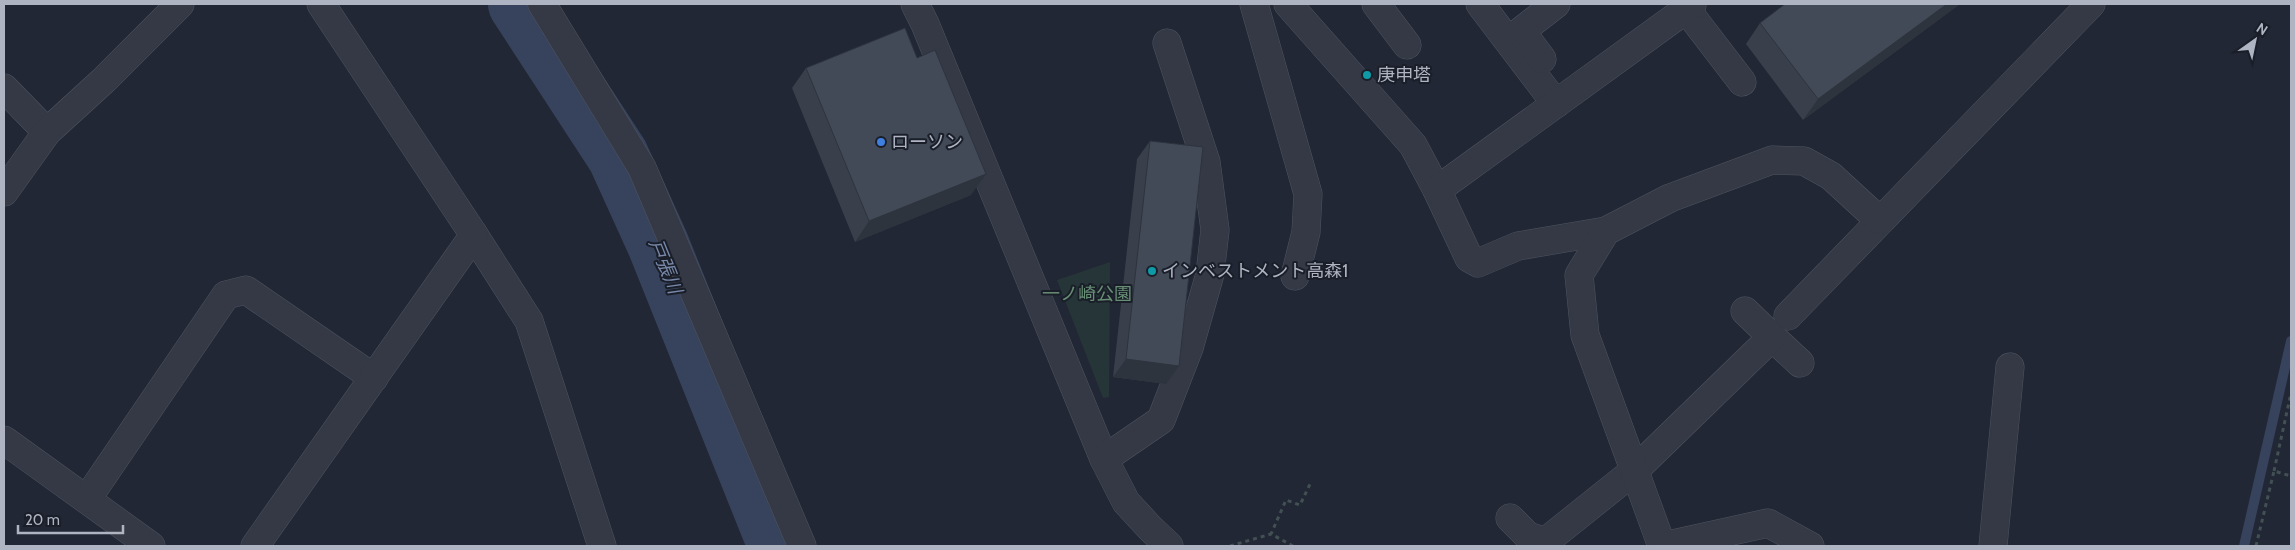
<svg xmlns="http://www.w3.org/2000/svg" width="2295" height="550" viewBox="0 0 2295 550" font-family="Cabin,'Noto Sans JP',sans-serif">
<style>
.park{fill:#263538}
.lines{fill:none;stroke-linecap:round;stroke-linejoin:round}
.stream{stroke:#37435c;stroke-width:10}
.river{stroke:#37435c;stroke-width:62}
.minor-casing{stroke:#4e5460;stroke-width:29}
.path{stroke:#425054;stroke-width:3;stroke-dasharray:4 4;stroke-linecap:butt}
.minor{stroke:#343945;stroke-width:28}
.wall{fill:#39404c}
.shaded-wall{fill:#2e343e}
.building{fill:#424a58;stroke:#2e343e}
.culture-dot{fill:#0f9aa8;stroke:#191e29;stroke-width:2}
.shop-dot{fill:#3f7fe0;stroke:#191e29;stroke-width:2}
.labels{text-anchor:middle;stroke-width:4;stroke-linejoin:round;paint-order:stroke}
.poi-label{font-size:18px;fill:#aeb4c2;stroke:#191e29;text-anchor:start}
.park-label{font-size:18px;fill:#688f75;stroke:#191e29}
.water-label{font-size:19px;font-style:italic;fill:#7888a8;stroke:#191e29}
</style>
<rect width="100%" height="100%" fill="#212734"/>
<polygon class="park" points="1110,262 1109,397 1103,398 1057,280"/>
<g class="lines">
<polyline class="stream" points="2244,546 2291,341"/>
<polyline class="river" points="519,4 618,156 658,244 779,546"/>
<defs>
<g id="minor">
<polyline points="542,4 642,168 802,546"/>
<polyline points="915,4 925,24 1104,459 1126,502 1150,528 1169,546"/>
<polyline points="1254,4 1308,194 1306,232 1295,276"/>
<polyline points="1288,4 1413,145 1437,190 1469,258 1478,263 1518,246 1606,231"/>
<polyline points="1376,4 1407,45"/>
<polyline points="1480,4 1556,104"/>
<polyline points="1686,9 1742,82"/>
<polyline points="1542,59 1521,31 1556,4"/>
<polyline points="4,88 47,132"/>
<polyline points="1437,190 1692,5"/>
<polyline points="4,192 47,132 104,80 180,4"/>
<polyline points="474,235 529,321 602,546"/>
<polyline points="1788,316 2091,4"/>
<polyline points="1772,337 1800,363"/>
<polyline points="4,440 151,546"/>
<polyline points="1104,459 1161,420 1189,348 1210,274 1215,230 1206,162 1167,43"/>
<polyline points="87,499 226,295 246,290 374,378"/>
<polyline points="1510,518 1528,536 1546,542"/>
<polyline points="255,546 474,235 321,4"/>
<polyline points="1540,546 1635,470 1772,337 1745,311"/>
<polyline points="1662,546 1585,335 1579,275 1606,231 1670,198 1772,160 1804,161 1831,176 1880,221"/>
<polyline points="1664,546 1768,523 1810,546"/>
<polyline points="1993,546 2010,367"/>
</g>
</defs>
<use href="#minor" class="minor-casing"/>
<g class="path">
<polyline points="2274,471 2291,393"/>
<polyline points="1230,546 1271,534"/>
<polyline points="1293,546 1271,534 1286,500 1300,505 1311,482"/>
<polyline points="2256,546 2274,471 2291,476"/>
</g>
<use href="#minor" class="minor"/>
</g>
<g class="wall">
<polygon points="1783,4 1960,4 1803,120 1746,44 1760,23 1784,5"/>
<polygon points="806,68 971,195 855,242 792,88"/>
<polygon points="1150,141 1166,384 1113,377 1137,159"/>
</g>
<g class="shaded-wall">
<polygon points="1947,4 1960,4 1803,120 1818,99"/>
<polygon points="986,174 971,195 855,242 869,221"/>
<polygon points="1126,359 1179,366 1166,384 1113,377"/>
</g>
<g class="building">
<polygon points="1785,4 1947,4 1818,99 1760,23"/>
<polygon points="905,28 917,58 935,50 986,174 869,221 806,68"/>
<polygon points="1150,141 1203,147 1179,366 1126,359"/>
</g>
<g class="culture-dot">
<circle cx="1367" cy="75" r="5"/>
<circle cx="1152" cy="271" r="5"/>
</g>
<circle class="shop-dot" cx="881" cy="142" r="5"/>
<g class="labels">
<g class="poi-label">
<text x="1377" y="81">庚申塔</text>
<text x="891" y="148">ローソン</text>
<text x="1162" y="277">インベストメント高森1</text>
</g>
<g class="park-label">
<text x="1087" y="300">一ノ崎公園</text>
</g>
<g class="water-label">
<text transform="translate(666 266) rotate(68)" y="7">戸張川</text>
</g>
</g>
<rect width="2295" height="550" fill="none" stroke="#aeb4c2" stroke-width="10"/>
<g transform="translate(2255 40) rotate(33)" stroke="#191e29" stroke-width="4" paint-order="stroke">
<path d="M0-4L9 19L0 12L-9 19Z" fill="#aeb4c2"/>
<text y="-8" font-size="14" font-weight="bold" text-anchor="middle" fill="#aeb4c2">N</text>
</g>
<path d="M18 525v8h105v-8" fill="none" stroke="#aeb4c2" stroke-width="2.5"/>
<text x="25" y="525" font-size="15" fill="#aeb4c2" stroke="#191e29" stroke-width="4" paint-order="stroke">20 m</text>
</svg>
